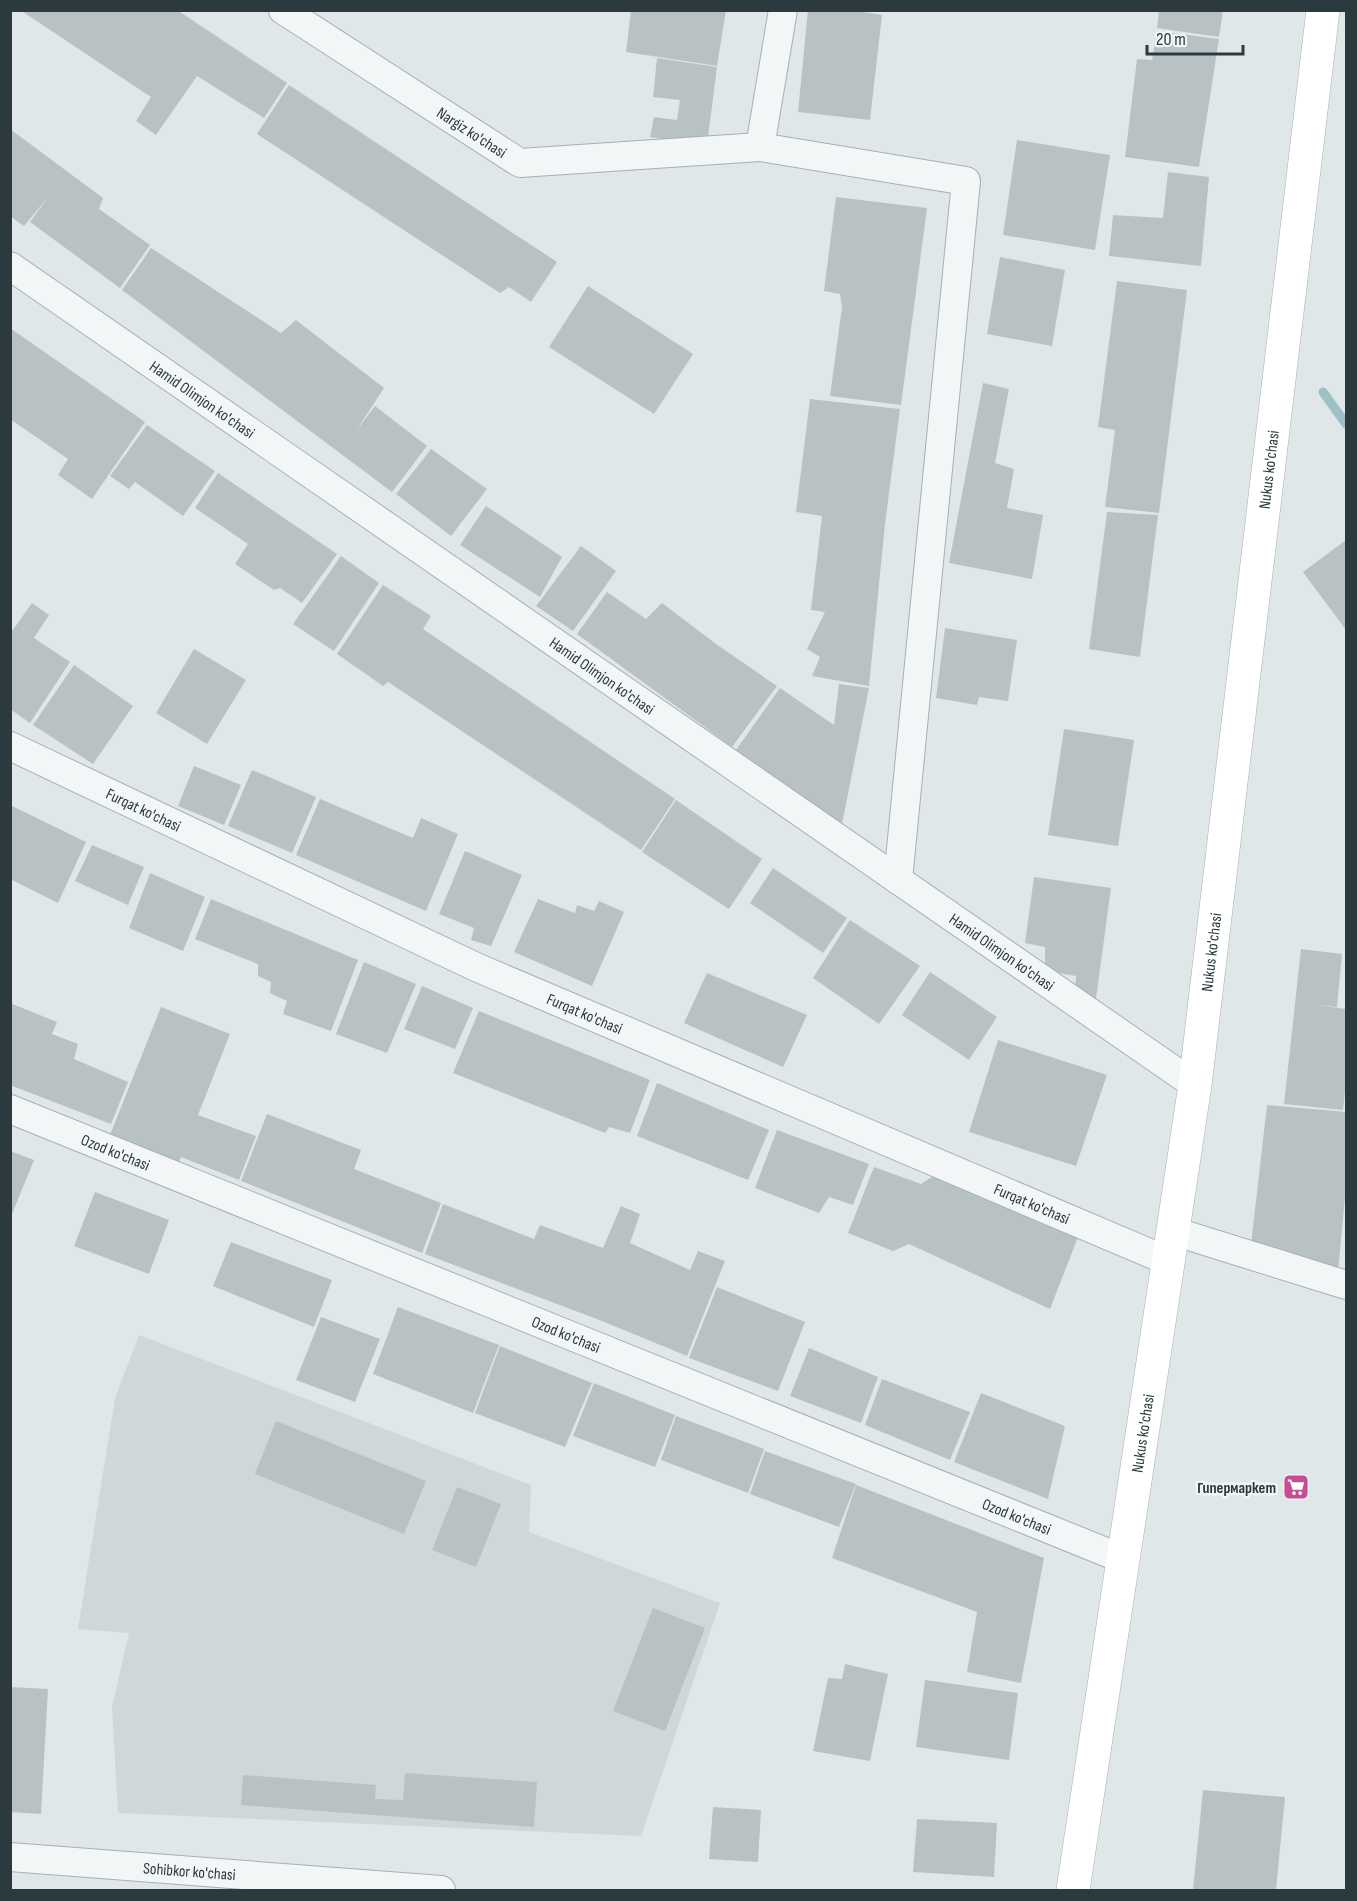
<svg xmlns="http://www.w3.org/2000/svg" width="1357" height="1901" viewBox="0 0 1357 1901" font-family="'Sofia Sans Condensed',sans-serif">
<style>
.built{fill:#cfd7da}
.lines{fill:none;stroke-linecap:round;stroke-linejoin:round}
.stream{stroke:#9ec1c6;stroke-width:9}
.building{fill:#b8c2c5}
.minor-casing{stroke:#a6b0b2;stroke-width:30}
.secondary-casing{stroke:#a6b0b2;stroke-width:34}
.minor{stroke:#f3f6f7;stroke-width:28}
.secondary{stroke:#fff;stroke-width:33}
.labels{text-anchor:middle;stroke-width:5;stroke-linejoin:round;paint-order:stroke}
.street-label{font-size:16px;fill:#2a3a3e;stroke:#f0f5f6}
.poi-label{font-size:16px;font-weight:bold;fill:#2a3a3e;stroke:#f0f5f6;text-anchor:end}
</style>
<rect width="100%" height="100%" fill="#e0e7e8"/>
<polygon class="built" points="139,1335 531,1485 529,1532 720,1603 641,1836 118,1813 112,1707 129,1633 78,1629 115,1398"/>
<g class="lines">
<polyline class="stream" points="1323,392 1346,424"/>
</g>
<g class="building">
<polygon points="20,10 177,10 287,83 264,118 197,76 156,135 136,121 151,97"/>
<polygon points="631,10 726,10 717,66 626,52"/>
<polygon points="808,10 851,10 882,15 870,120 798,112"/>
<polygon points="1159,10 1223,10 1219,37 1157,28"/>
<polygon points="1157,31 1219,39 1199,167 1125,157 1137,59 1152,60"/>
<polygon points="657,58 717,67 707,145 650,137 654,117 677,120 680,100 653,97"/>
<polygon points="289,85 557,262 531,302 509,287 500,293 257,134"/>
<polygon points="10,129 103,198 99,209 150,245 120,288 30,222 48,197 24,226 10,216"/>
<polygon points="1017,140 1110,155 1095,250 1003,235"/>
<polygon points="1168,172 1209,177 1201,266 1109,256 1113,215 1163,218"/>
<polygon points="836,197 927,208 901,405 830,396 842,307 840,294 824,291"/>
<polygon points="151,248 281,333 296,320 384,388 356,431 375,406 427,446 392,492 122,290"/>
<polygon points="1000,257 1065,270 1052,346 987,334"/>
<polygon points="1117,281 1187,290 1159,513 1105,507 1115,430 1098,427"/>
<polygon points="588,286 693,354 654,414 549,347"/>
<polygon points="10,328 145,422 92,499 58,475 68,459 10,419"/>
<polygon points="983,383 1009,389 995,463 1014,469 1007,508 1043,515 1032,579 949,563"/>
<polygon points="810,399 900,409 885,524 869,686 812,676 820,657 807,649 825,612 811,610 822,516 796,512"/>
<polygon points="147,425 215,471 183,516 135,482 129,489 110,476"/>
<polygon points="431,449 487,489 451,536 396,494"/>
<polygon points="218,473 337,554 302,603 280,588 274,590 235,564 248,544 195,508"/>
<polygon points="486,506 562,557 540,597 460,545"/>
<polygon points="1107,512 1158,515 1140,657 1089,649"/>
<polygon points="1346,540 1346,630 1303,572"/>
<polygon points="581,546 616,571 573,631 536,606"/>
<polygon points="341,556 379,583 334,651 293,624"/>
<polygon points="383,585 431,616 423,629 675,799 641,850 388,682 383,686 337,654"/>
<polygon points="607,592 646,619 662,603 716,644 777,686 732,747 577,634"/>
<polygon points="32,603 49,615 34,638 70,662 30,723 10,709 10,634"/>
<polygon points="945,628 1017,640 1008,701 979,697 977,705 936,698"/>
<polygon points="194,649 246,680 207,744 156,713"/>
<polygon points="74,665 133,706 93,764 33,725"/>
<polygon points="839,684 869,688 841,829 736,750 780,688 834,725"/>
<polygon points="1064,729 1134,740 1118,846 1048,835"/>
<polygon points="194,766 241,785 224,825 178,806"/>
<polygon points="252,770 316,797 292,853 228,826"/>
<polygon points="320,799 413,838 421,818 458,834 426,911 296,855"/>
<polygon points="676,800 762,859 729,909 642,852"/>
<polygon points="10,805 86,842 58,903 10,879"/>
<polygon points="92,845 144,867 128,905 75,881"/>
<polygon points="465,851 522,875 491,946 471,940 474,928 439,914"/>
<polygon points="773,868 847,918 823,953 750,903"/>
<polygon points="150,873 205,897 183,951 129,928"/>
<polygon points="1034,877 1111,888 1095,1006 1074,1003 1076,976 1045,971 1045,947 1025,943"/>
<polygon points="211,899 358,960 331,1031 283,1014 287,1001 270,993 271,982 258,976 258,964 195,939"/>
<polygon points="538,899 575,913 577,905 594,911 599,901 624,912 592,986 514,952"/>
<polygon points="850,920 920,966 879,1024 813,978"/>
<polygon points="1301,949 1342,954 1337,1007 1316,1005 1346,1009 1346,1082 1343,1110 1284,1104"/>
<polygon points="364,962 416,984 387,1053 336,1034"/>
<polygon points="930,972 997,1017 969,1060 902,1015"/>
<polygon points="707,973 807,1015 783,1067 684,1023"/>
<polygon points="422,986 473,1008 455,1049 404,1029"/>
<polygon points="10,1003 57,1022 52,1034 78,1044 74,1059 128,1082 111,1124 10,1085"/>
<polygon points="161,1007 230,1034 198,1115 256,1136 239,1180 181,1157 178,1167 108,1140"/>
<polygon points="479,1011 650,1080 630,1133 609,1127 605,1133 453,1073"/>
<polygon points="998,1040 1107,1075 1076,1166 969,1132"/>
<polygon points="657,1083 769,1130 748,1180 637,1136"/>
<polygon points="1267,1105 1346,1112 1346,1187 1338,1272 1249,1262"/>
<polygon points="267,1114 361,1150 354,1169 441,1203 422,1253 241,1181"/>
<polygon points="777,1130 869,1164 853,1205 829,1197 819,1213 755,1188"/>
<polygon points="10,1151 34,1160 12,1214 10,1213"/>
<polygon points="874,1167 921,1184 935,1175 1080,1232 1050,1309 909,1244 893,1251 848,1233"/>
<polygon points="95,1192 169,1220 149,1274 74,1246"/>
<polygon points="443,1204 534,1239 540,1225 603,1248 621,1206 640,1214 630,1243 690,1270 698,1251 725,1261 687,1356 602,1321 425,1254"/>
<polygon points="231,1242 332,1280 314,1327 213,1286"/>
<polygon points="717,1287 805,1322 778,1391 689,1358"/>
<polygon points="398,1307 499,1345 473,1413 373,1374"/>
<polygon points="321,1317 380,1339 355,1402 296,1380"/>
<polygon points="500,1346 592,1383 565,1447 475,1413"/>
<polygon points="809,1348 878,1377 861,1423 790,1396"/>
<polygon points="882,1379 970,1412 950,1460 865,1425"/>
<polygon points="594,1383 675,1415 655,1467 573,1436"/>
<polygon points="981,1393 1065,1426 1048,1499 954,1462"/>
<polygon points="676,1416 764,1449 748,1493 661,1460"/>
<polygon points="276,1421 426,1481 404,1534 255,1474"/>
<polygon points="765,1451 856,1484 839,1527 750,1494"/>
<polygon points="856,1485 1044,1558 1021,1683 967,1672 977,1612 832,1558"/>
<polygon points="457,1487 501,1504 476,1567 432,1550"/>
<polygon points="653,1608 705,1628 665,1731 613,1711"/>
<polygon points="845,1664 888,1674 870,1761 813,1751 828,1678 842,1679"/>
<polygon points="925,1680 1018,1693 1009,1760 916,1747"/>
<polygon points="10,1687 48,1689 41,1814 10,1812"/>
<polygon points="405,1773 537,1782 534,1827 241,1805 243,1775 376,1785 375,1799 403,1800"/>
<polygon points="1203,1790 1285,1797 1276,1890 1193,1890"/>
<polygon points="713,1807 761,1810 758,1862 709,1859"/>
<polygon points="917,1819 997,1823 994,1877 913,1872"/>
</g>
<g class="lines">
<defs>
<g id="minor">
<path id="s1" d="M283,10L520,163L760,147"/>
<polyline points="783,10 760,147 966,181 898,880"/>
<path id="s2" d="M10,266L1195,1085"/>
<path id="s3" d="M10,746L476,967L1168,1261"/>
<path id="s4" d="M10,1109L1123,1559"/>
<polyline points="1173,1231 1346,1285"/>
<path id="s5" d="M10,1857L441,1890"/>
</g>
<g id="secondary">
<path id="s6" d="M1073,1890L1195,1085L1323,10"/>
</g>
</defs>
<use href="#minor" class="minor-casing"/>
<use href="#secondary" class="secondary-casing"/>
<use href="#minor" class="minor"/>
<use href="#secondary" class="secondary"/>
</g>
<defs>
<symbol id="supermarket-square" viewBox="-11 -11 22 22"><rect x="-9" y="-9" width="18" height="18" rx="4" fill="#c44e8f" stroke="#f0f5f6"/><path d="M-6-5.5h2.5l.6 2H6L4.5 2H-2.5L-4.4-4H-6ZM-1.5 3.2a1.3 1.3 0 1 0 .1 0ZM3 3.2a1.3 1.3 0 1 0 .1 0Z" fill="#fff"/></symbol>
</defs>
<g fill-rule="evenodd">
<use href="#supermarket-square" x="1281" y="1472" width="30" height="30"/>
</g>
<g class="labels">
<g class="street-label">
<text dy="6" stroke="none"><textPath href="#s1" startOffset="225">Nargiz ko'chasi</textPath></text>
<text dy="6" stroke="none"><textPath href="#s2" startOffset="234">Hamid Olimjon ko'chasi</textPath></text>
<text dy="6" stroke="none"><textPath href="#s6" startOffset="1434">Nukus ko'chasi</textPath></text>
<text dy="6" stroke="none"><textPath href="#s2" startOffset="720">Hamid Olimjon ko'chasi</textPath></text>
<text dy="6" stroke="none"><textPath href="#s3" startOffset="148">Furqat ko'chasi</textPath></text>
<text dy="6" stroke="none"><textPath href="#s2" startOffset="1206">Hamid Olimjon ko'chasi</textPath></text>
<text dy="6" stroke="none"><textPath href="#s6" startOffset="948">Nukus ko'chasi</textPath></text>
<text dy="6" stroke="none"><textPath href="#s3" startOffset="634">Furqat ko'chasi</textPath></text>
<text dy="6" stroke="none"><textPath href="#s4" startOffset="114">Ozod ko'chasi</textPath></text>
<text dy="6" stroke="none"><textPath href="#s3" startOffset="1120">Furqat ko'chasi</textPath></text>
<text dy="6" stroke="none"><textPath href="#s4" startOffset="600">Ozod ko'chasi</textPath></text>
<text dy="6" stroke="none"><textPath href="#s6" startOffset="462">Nukus ko'chasi</textPath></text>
<text dy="6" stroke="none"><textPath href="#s4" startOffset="1086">Ozod ko'chasi</textPath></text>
<text dy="6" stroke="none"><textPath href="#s5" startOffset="180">Sohibkor ko'chasi</textPath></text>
</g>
<g class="poi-label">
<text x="1276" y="1493">Гипермаркет</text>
</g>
</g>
<rect width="1357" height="1901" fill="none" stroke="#2a3a3e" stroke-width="24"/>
<path d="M1147 45v9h96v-9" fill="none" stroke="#2a3a3e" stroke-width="3"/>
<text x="1156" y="45" font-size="18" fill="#2a3a3e" stroke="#f0f5f6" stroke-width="4.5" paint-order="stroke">20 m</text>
</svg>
